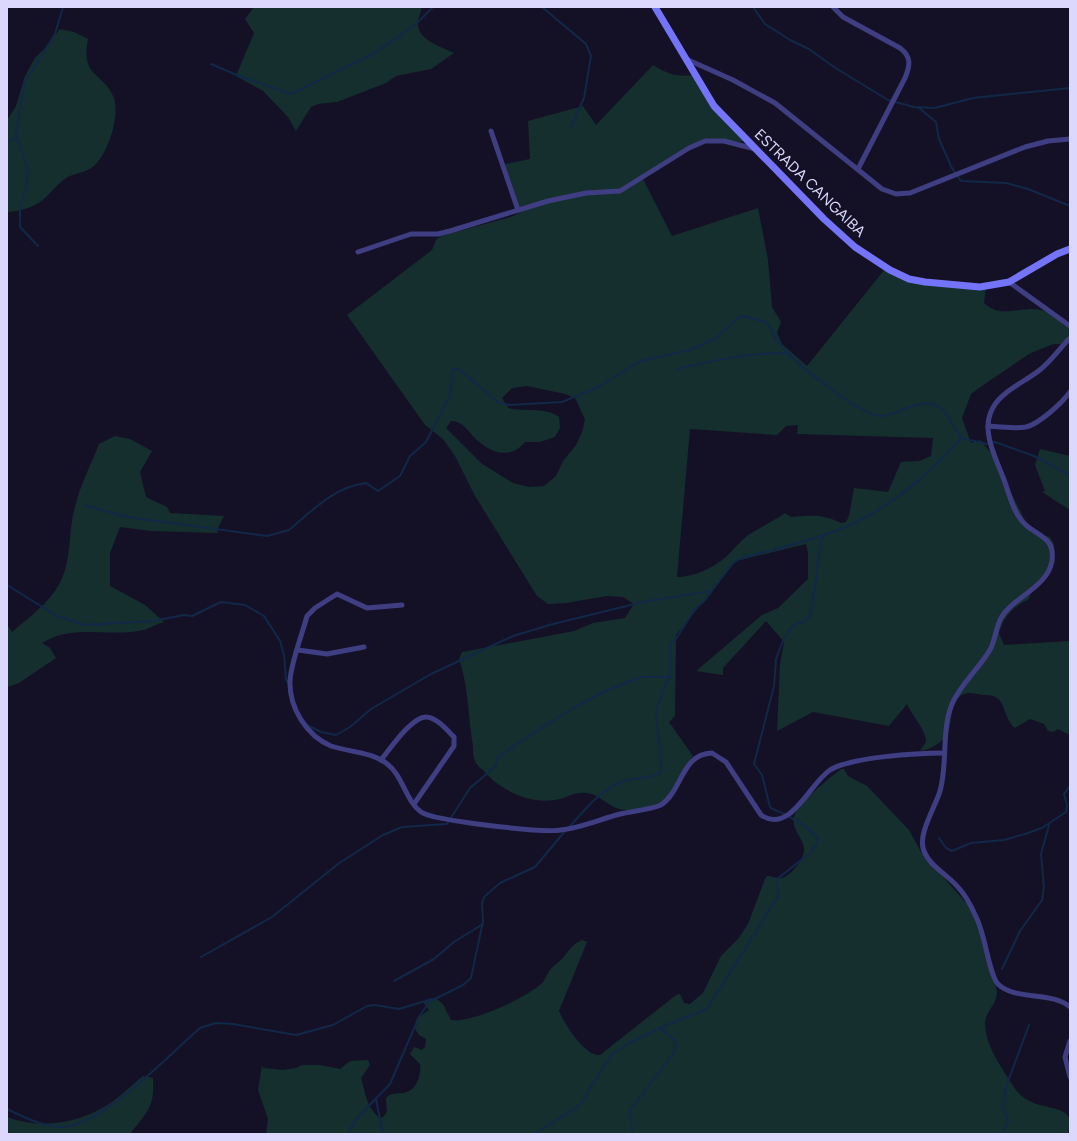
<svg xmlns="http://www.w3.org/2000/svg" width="1077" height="1141" viewBox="0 0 1077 1141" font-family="Figtree,sans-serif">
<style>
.green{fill:#142f2e;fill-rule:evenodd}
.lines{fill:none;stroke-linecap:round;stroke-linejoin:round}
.stream{stroke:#112849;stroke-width:2}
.street{stroke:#3f3e82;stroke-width:5}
.secondary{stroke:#7474f8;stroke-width:7}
.labels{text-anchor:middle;stroke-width:3.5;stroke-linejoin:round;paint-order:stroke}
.street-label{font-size:15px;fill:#dbd7fd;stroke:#141126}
</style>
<rect width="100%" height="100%" fill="#141126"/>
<g class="green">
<path d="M254,7H422C421,12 418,18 418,23C417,40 442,47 454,53L431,69L396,76L386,83L337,102L318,104L311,107L296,131L288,117L263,91L236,76L254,33L245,19Z"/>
<path d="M60,29L74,32L88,39C80,78 104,72 114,98C120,117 108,153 94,166C85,173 75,173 66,178C58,184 53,190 46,197C36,207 21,211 7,212V120L16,106L25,76L35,58L48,45Z"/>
<path d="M653,65C667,74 677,77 694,75L746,140L740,142L724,141L699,144L643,179L672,236L758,208L768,260L772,307L781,322L777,333L782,344L807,366L885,269L901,277L986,287L984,303C1002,320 1022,305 1041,310C1051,312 1060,319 1068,325L1070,335L1061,344H1054L1043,348L1029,354L979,388L971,394L962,418L971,443L980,440L991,453L1031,532L1050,537L1054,544V554L1044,576L1031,591L1029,599C1013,607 1004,616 999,633L1004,645L1070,641V735L1058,729L1053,732L1048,731L1044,724L1030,719L1015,728C1001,717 1008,694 985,695C978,695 971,691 964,694C949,700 953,721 948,733C943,742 930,750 920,751L926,742C925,727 913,718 907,704L889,726L813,712L777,731L780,664L784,642L766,621L723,668V675L696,671L762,615L778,608L808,579V553L806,544L736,561L676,635L675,716L669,722L693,756C681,770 674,799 656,806C643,810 626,813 614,807C604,802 599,795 587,793C573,791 568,798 555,800C528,804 500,790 483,770C480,768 476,764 475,761C472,755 474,746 472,740C468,713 468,685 459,659L462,652L574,631L593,623L625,618L634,604L623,597L607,596L566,603L548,604L537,596L475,496L455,456L443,439L425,425L347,315L432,250L436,240L441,236L511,217L521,212L505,164L530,159L528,121L583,106L596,125ZM527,386L565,394L575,398L585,419L582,432L576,445L563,461L556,476L544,486L529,487L513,483L481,463L446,428L451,421C465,422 468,432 478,441C493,454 511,459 525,442H540L555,437L560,428L559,417C547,407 525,412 508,408L502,398L512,388ZM798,425L797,434L933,438L931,456L919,461L901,462L888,492L854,488L849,516L846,522L841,523C823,514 811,515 791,517L785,513C774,521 762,526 750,534C742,539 735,548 728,555C715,567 695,577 677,577L690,429L777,435L786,426Z"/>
<path d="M115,436L130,439L152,451L140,472L146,497L167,507L170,513L224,516L217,530L218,533L151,531L120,527L110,553V586L145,605L164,622C157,624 150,628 144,630C109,638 73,623 42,643L50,648L56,658L19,683L7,687V624L12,632C33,614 57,598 65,570C71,550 69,527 75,507C80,485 91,465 99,444Z"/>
<polygon points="1040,449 1070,456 1070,510 1042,492 1045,491 1035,465"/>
<path d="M841,769H844L848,776L867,786L909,830L921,852L968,905L976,920L993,979C1005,1003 985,1007 985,1024C986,1047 1002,1068 1014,1087C1028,1111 1061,1104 1068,1116C1071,1120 1069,1129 1068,1134H266L268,1119L258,1090L262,1065L263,1068L283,1070L296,1068L302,1065H320L340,1069L350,1061L368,1060L370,1065L361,1078C366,1094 366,1107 380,1118L383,1117L387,1112L386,1098C392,1092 396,1094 404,1093C417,1090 421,1076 420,1064L410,1054L414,1047L422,1050L425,1047L426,1039L419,1035L415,1029L417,1018L429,1010L423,1002L435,998L443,1004L451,1020C470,1024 529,997 543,982C546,978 547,973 551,969C554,965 559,962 562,959C569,951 572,944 582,940L587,942L559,1011C564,1023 585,1057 600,1055L676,995L680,994L684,1003L690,1004L703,993L721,956L738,939L748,924L765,879L767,876C772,876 778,879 782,878C791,876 805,858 804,849C804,839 791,829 794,817C798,802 829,779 841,769Z"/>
<path d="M143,1076L153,1078C155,1107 147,1112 130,1134H7V1117C42,1130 81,1123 112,1102C123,1094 133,1084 143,1076Z"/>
</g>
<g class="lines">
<g class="stream">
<polyline points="542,7 586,44 591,56 584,98 571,127"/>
<polyline points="753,7 765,24 790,40 809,49 834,67 888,100 914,107 935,108 973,98 1070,88"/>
<polyline points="211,64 239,76 291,94 375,53 416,24 433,7"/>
<polyline points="919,108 936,122 939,139 952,168 961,181 1006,183 1028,189 1070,206"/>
<polyline points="16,134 28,170 26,187 20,206 20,227 38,246"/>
<polyline points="7,143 15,138 16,134 24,84 55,34 63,7"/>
<path d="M677,369C714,360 749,353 787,353"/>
<path d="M84,505L127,517L267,536L289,530C313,510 334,487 366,483L378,491L400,476L410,456L426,442L450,395L453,369L460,370L499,403L509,405L562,402L598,387L641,361L689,350L715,339L738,318L743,316L766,322C772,330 776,340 782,347C798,365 853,409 875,415C895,421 918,393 940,408C949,414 955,429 961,438L987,444L995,442L1034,456L1070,475"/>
<polyline points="7,585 57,616 84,625 153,621 184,615 192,616 221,602 245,605 264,616 280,641 284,655 286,680 289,684"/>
<polyline points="307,725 321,732 336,735 350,727 371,709 431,674 513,636 553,624 643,602 711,591"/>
<path d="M569,827C585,810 599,791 621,782C632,777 655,780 662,770L656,712L663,690L670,677V645L674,642L695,609L705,600L732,564L739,559C767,551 796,544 824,535C879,518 924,480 961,438"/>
<polyline points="939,838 946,848 952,851 971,843 1004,840 1025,834 1042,828 1066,812 1067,805 1064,794 1070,786"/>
<polyline points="201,957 272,917 338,864 383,835 402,827 447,824 470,788 495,767 499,757 512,747 575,707 608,690 641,677 670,677"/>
<polyline points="1002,969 1020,931 1042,900 1044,887 1041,854 1049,825"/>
<polyline points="394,981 434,959 454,942 483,924"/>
<polyline points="376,1099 383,1134"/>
<path d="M7,1109C23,1117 44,1127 62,1127C99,1127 162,1062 189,1038L200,1028L216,1023L233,1024L296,1035L333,1025L367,1006L375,1005L399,1009L432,999"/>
<polyline points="347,1134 357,1118 390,1084 419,1017 429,1002 463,985 471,978 483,921 482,904 484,897 500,883 535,867 566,830"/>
<path d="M534,1134L579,1106L612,1054L637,1039L660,1028L707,1009L778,896C780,889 775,885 777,879L810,853L818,843C818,831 794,819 784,814C779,811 774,811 770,807L762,775L754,764L774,686L776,659L784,638L791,628L797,623L804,622L811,615L821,541L825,535"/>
<polyline points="633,1134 629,1111 671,1057 676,1047 674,1040 660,1028"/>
<polyline points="1002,1134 1008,1122 1003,1106 1007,1084 1029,1025"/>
</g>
<g class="street">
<path d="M833,7L843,17L900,48C912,57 910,66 905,78L858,169"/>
<polyline points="686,59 733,80 775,103 882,189 896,194 910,193 1025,147 1048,141 1070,139"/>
<polyline points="491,131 518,210"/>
<polyline points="358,252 411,234 438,234 450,231 548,201 586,193 620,191 689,148 705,141 724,141 755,149"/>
<polyline points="1009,282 1070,326"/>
<path d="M1070,338C1060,348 1052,360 1041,369C1030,378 1017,384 1006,393C975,417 991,447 1003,477C1009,492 1013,515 1027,526C1039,536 1055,538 1052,561C1047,589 1011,597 1000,620C996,629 995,639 991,648C980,668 961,683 952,704C941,731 948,763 940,791C935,808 917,835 924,851C929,865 946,874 956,885C965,894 971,905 976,917C985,933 989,975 998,984C1015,1001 1052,991 1070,1007"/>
<path d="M988,426C1000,427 1014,429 1026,427C1039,424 1062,403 1070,392"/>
<path d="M402,605L367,608L337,594L315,608L307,616C302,635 291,662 290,681C289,708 307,736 331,746C349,752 371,752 386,763C403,775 405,800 421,812C434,821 543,833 561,830C581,828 601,819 620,814C634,811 648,810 661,805C683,790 681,754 712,753L726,762L761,815C790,835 809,784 830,770C851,757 918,753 944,753"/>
<polyline points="298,650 327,654 364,647"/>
<path d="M381,760C390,749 413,715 427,717C437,718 447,730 454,737V746L414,804"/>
<polyline points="1070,1041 1065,1057 1070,1077"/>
</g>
<polyline class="secondary" points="655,7 714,106 824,219 855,247 890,270 909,279 925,282 980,287 1009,282 1057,254 1070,249"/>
</g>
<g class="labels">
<g class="street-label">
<text transform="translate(810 183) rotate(44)" y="5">ESTRADA CANGAIBA</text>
</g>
</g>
<rect width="1077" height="1141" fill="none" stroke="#dbd7fd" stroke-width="16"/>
</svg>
